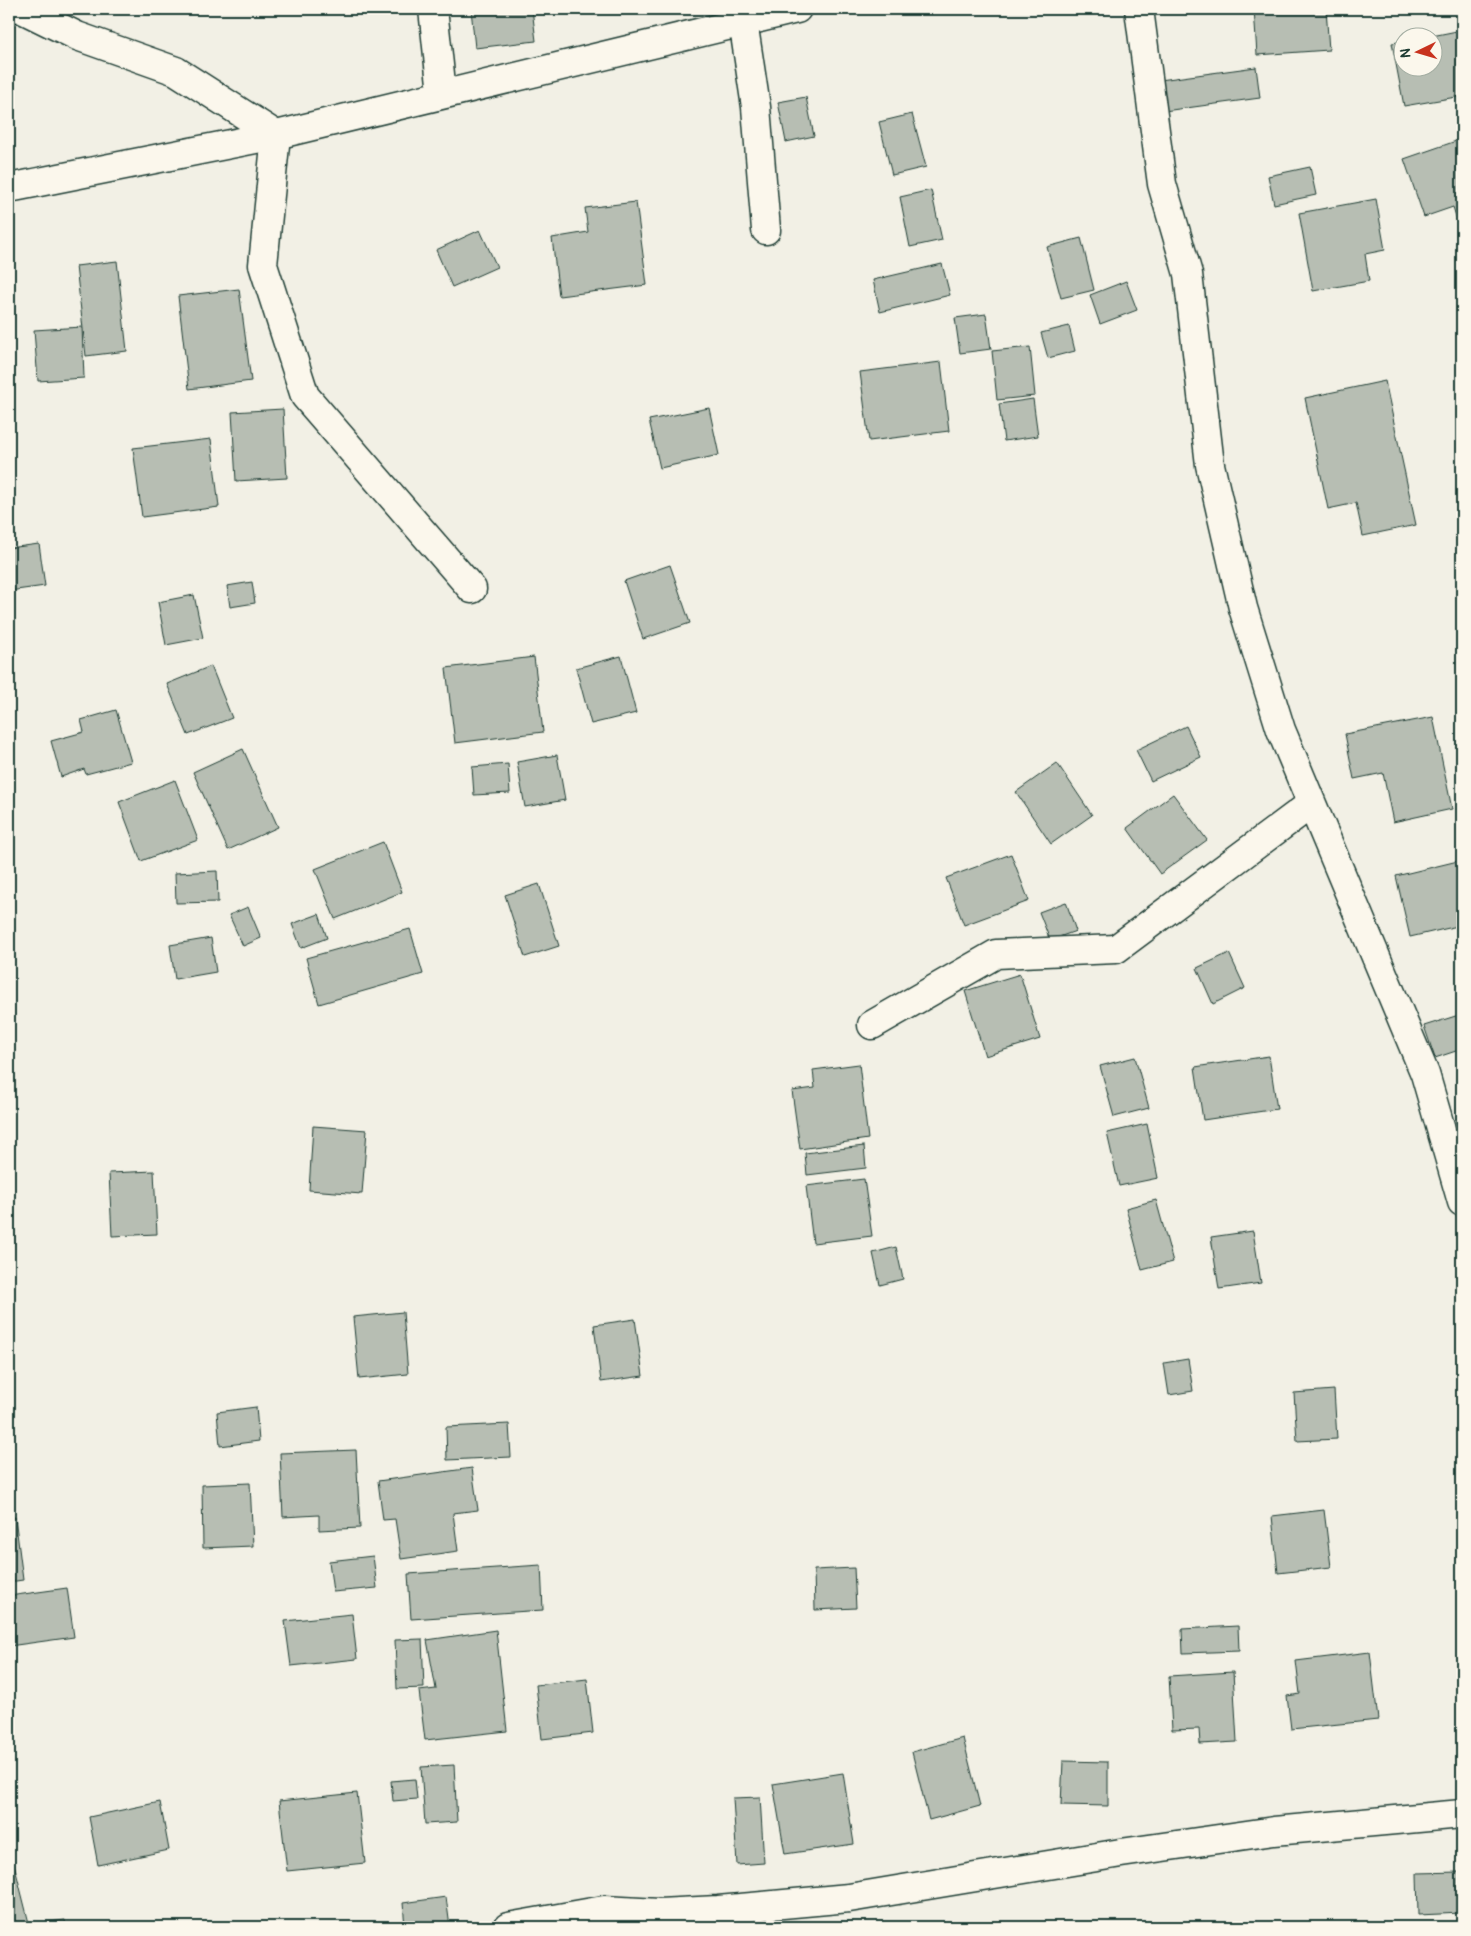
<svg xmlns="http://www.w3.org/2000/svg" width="1471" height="1936" viewBox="0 0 1471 1936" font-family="Pangolin,sans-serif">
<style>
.building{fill:#b7beb3;stroke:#1f3d34}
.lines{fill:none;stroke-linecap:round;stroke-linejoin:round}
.street-casing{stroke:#1f3d34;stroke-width:31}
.secondary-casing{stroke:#1f3d34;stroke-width:31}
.street{stroke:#fbf7ec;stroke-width:28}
.secondary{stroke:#fbf7ec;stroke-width:28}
</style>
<rect width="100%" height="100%" fill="#f2f0e5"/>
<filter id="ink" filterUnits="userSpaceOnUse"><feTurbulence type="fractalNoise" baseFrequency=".02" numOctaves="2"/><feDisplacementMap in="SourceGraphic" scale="10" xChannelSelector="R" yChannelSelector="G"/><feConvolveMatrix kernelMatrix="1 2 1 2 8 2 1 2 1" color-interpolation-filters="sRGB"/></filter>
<g filter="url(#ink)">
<g class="building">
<polygon points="471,9 532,9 536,41 475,48"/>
<polygon points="1254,9 1326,9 1329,50 1257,55"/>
<polygon points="1462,30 1462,96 1404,106 1392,43 1404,41 1404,68 1434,68 1434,38 1422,38"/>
<polygon points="1256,67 1260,98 1164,111 1160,80"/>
<polygon points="806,97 814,136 786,142 778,102"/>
<polygon points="912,114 926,167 892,175 879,122"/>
<polygon points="1462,139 1462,226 1459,226 1453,207 1424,217 1404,159"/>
<polygon points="1310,167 1316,195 1274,204 1268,176"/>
<polygon points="931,190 942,240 910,247 900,197"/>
<polygon points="1376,199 1385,250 1365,254 1369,281 1313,291 1299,213"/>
<polygon points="636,202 647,285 559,296 552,238 588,232 585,208"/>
<polygon points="480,230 497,267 452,287 436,250"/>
<polygon points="1081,238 1094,290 1061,298 1047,247"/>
<polygon points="117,261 127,351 86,356 76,266"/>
<polygon points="942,264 950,295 880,312 873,280"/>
<polygon points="1126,281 1137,310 1100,324 1090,295"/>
<polygon points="239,289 251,381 189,389 178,296"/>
<polygon points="986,314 991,349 960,353 955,318"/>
<polygon points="1069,326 1075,351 1048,358 1041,333"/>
<polygon points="82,327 84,378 38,381 34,330"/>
<polygon points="1030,347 1035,396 997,400 992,351"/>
<polygon points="941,362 949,431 869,441 860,372"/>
<polygon points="1385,381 1416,525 1363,536 1356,503 1328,509 1305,398"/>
<polygon points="1033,399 1038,436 1004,441 999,404"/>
<polygon points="709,408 719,455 660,468 649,420"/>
<polygon points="283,409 287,478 236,481 232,412"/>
<polygon points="211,439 219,507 142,517 133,448"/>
<polygon points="39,544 45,586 9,591 9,548"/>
<polygon points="670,565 690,623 643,639 624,581"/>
<polygon points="252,582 255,603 230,607 227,586"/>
<polygon points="194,595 203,638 166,645 158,602"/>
<polygon points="621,656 636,713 591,724 576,668"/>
<polygon points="534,657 543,732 455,743 446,668"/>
<polygon points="211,666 232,718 188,735 167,684"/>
<polygon points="116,710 131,762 86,774 84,769 61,777 51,741 84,732 81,720"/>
<polygon points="1433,717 1452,809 1393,822 1383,773 1354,779 1345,734"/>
<polygon points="1186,726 1201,757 1151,781 1136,750"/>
<polygon points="243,749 278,827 228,850 193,772"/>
<polygon points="557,755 565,800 525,807 517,762"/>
<polygon points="1057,763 1092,815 1051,844 1016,792"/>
<polygon points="508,764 510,793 474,795 472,767"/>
<polygon points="175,780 198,840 141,861 119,802"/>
<polygon points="1173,794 1207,840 1160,874 1127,828"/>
<polygon points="383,842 402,892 335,919 315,869"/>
<polygon points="1011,854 1029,901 964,925 946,878"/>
<polygon points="1462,860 1462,925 1410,937 1396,876"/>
<polygon points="217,871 218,902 176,903 175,873"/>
<polygon points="539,884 559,946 525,957 505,895"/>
<polygon points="1066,902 1076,931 1050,940 1039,912"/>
<polygon points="248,907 261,938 243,946 229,915"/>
<polygon points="319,914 327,938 301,948 292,924"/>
<polygon points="410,929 423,974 319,1004 306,958"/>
<polygon points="211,938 216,972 175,979 170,945"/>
<polygon points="1229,953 1245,988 1213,1004 1197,968"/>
<polygon points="1020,974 1040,1039 985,1056 965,991"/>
<polygon points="1462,1014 1462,1049 1435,1058 1424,1026"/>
<polygon points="1269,1056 1277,1109 1203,1120 1195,1067"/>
<polygon points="1135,1057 1149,1108 1114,1117 1100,1066"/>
<polygon points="859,1064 868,1139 800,1149 792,1091 815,1088 813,1070"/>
<polygon points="1147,1124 1158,1178 1119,1186 1107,1133"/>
<polygon points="313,1126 367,1130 362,1194 309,1190"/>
<polygon points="864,1146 866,1168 807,1175 805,1153"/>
<polygon points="154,1171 157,1234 112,1236 109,1173"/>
<polygon points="864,1179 872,1236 813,1243 806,1186"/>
<polygon points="1156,1200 1173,1262 1142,1270 1126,1208"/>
<polygon points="1253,1231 1261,1283 1219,1289 1211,1237"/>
<polygon points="896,1247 903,1279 880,1285 873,1253"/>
<polygon points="403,1312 408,1374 359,1379 353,1317"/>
<polygon points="635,1319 643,1376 601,1382 594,1325"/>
<polygon points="1188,1359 1193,1391 1169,1395 1164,1363"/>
<polygon points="1334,1390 1337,1439 1297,1441 1294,1393"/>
<polygon points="256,1407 259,1441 220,1446 217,1412"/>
<polygon points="509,1424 511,1457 447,1460 446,1427"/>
<polygon points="356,1450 360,1528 319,1530 319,1515 283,1517 280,1453"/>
<polygon points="472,1468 478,1510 453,1513 458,1551 401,1559 395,1519 383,1520 378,1481"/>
<polygon points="250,1483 253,1546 203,1548 202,1485"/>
<polygon points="1324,1510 1331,1567 1278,1573 1272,1516"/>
<polygon points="15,1517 23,1580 9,1582 9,1518"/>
<polygon points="373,1556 377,1588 333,1592 329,1561"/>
<polygon points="541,1565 543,1610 411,1619 408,1574"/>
<polygon points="854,1568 856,1608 815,1610 814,1570"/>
<polygon points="67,1588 74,1637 9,1646 9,1596"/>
<polygon points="352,1614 357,1659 291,1666 285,1621"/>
<polygon points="1238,1626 1239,1651 1183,1653 1182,1629"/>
<polygon points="496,1630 507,1731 425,1740 419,1691 436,1689 427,1640"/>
<polygon points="422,1639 424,1688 397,1689 395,1640"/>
<polygon points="1370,1652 1378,1720 1291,1729 1287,1696 1300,1694 1296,1661"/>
<polygon points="1233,1672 1237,1742 1200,1744 1199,1729 1172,1730 1169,1676"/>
<polygon points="587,1679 593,1733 542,1739 536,1685"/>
<polygon points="963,1738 980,1806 929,1820 912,1752"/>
<polygon points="1063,1761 1108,1762 1108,1806 1061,1805"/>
<polygon points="454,1765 457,1822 425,1824 421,1767"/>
<polygon points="843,1773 854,1844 785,1854 773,1784"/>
<polygon points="415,1779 417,1799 393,1801 391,1781"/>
<polygon points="357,1793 365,1863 287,1871 279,1801"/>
<polygon points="760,1797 764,1863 737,1865 733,1798"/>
<polygon points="160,1802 169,1850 98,1865 89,1817"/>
<polygon points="9,1844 30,1927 9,1927"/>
<polygon points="1460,1872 1462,1913 1418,1915 1417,1873"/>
<polygon points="446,1897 450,1927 405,1927 403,1903"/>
<polygon points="65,1920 66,1927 35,1927 34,1924"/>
</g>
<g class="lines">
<defs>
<g id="street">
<polyline points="22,9 77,36 176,71 276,135 263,265 305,396 472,589"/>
<polyline points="433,9 442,93"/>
<polyline points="1139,9 1162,184 1188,274 1210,465 1243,608 1281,730 1425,1074 1462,1202"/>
<polyline points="743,21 756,107 766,230"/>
<polyline points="872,1025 996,954 1116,949 1311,804"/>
<polyline points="508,1927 604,1910 659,1913 718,1910 849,1898 1121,1853 1274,1831 1462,1814"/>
</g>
<polyline id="secondary" points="9,188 276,135 797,9"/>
</defs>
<use href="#street" class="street-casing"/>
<use href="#secondary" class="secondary-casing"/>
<use href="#street" class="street"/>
<use href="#secondary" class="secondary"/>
</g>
</g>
<rect width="1471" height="1936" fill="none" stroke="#fbf7ec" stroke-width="30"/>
<rect x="15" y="15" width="1441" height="1906" fill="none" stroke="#1f3d34" stroke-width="2" filter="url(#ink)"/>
<g transform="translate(1418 52) rotate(265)"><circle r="24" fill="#fbf7ec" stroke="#a3ada2"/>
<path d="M0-4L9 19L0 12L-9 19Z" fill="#c8321e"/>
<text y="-8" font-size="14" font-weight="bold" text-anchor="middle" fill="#1f3d34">N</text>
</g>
</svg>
